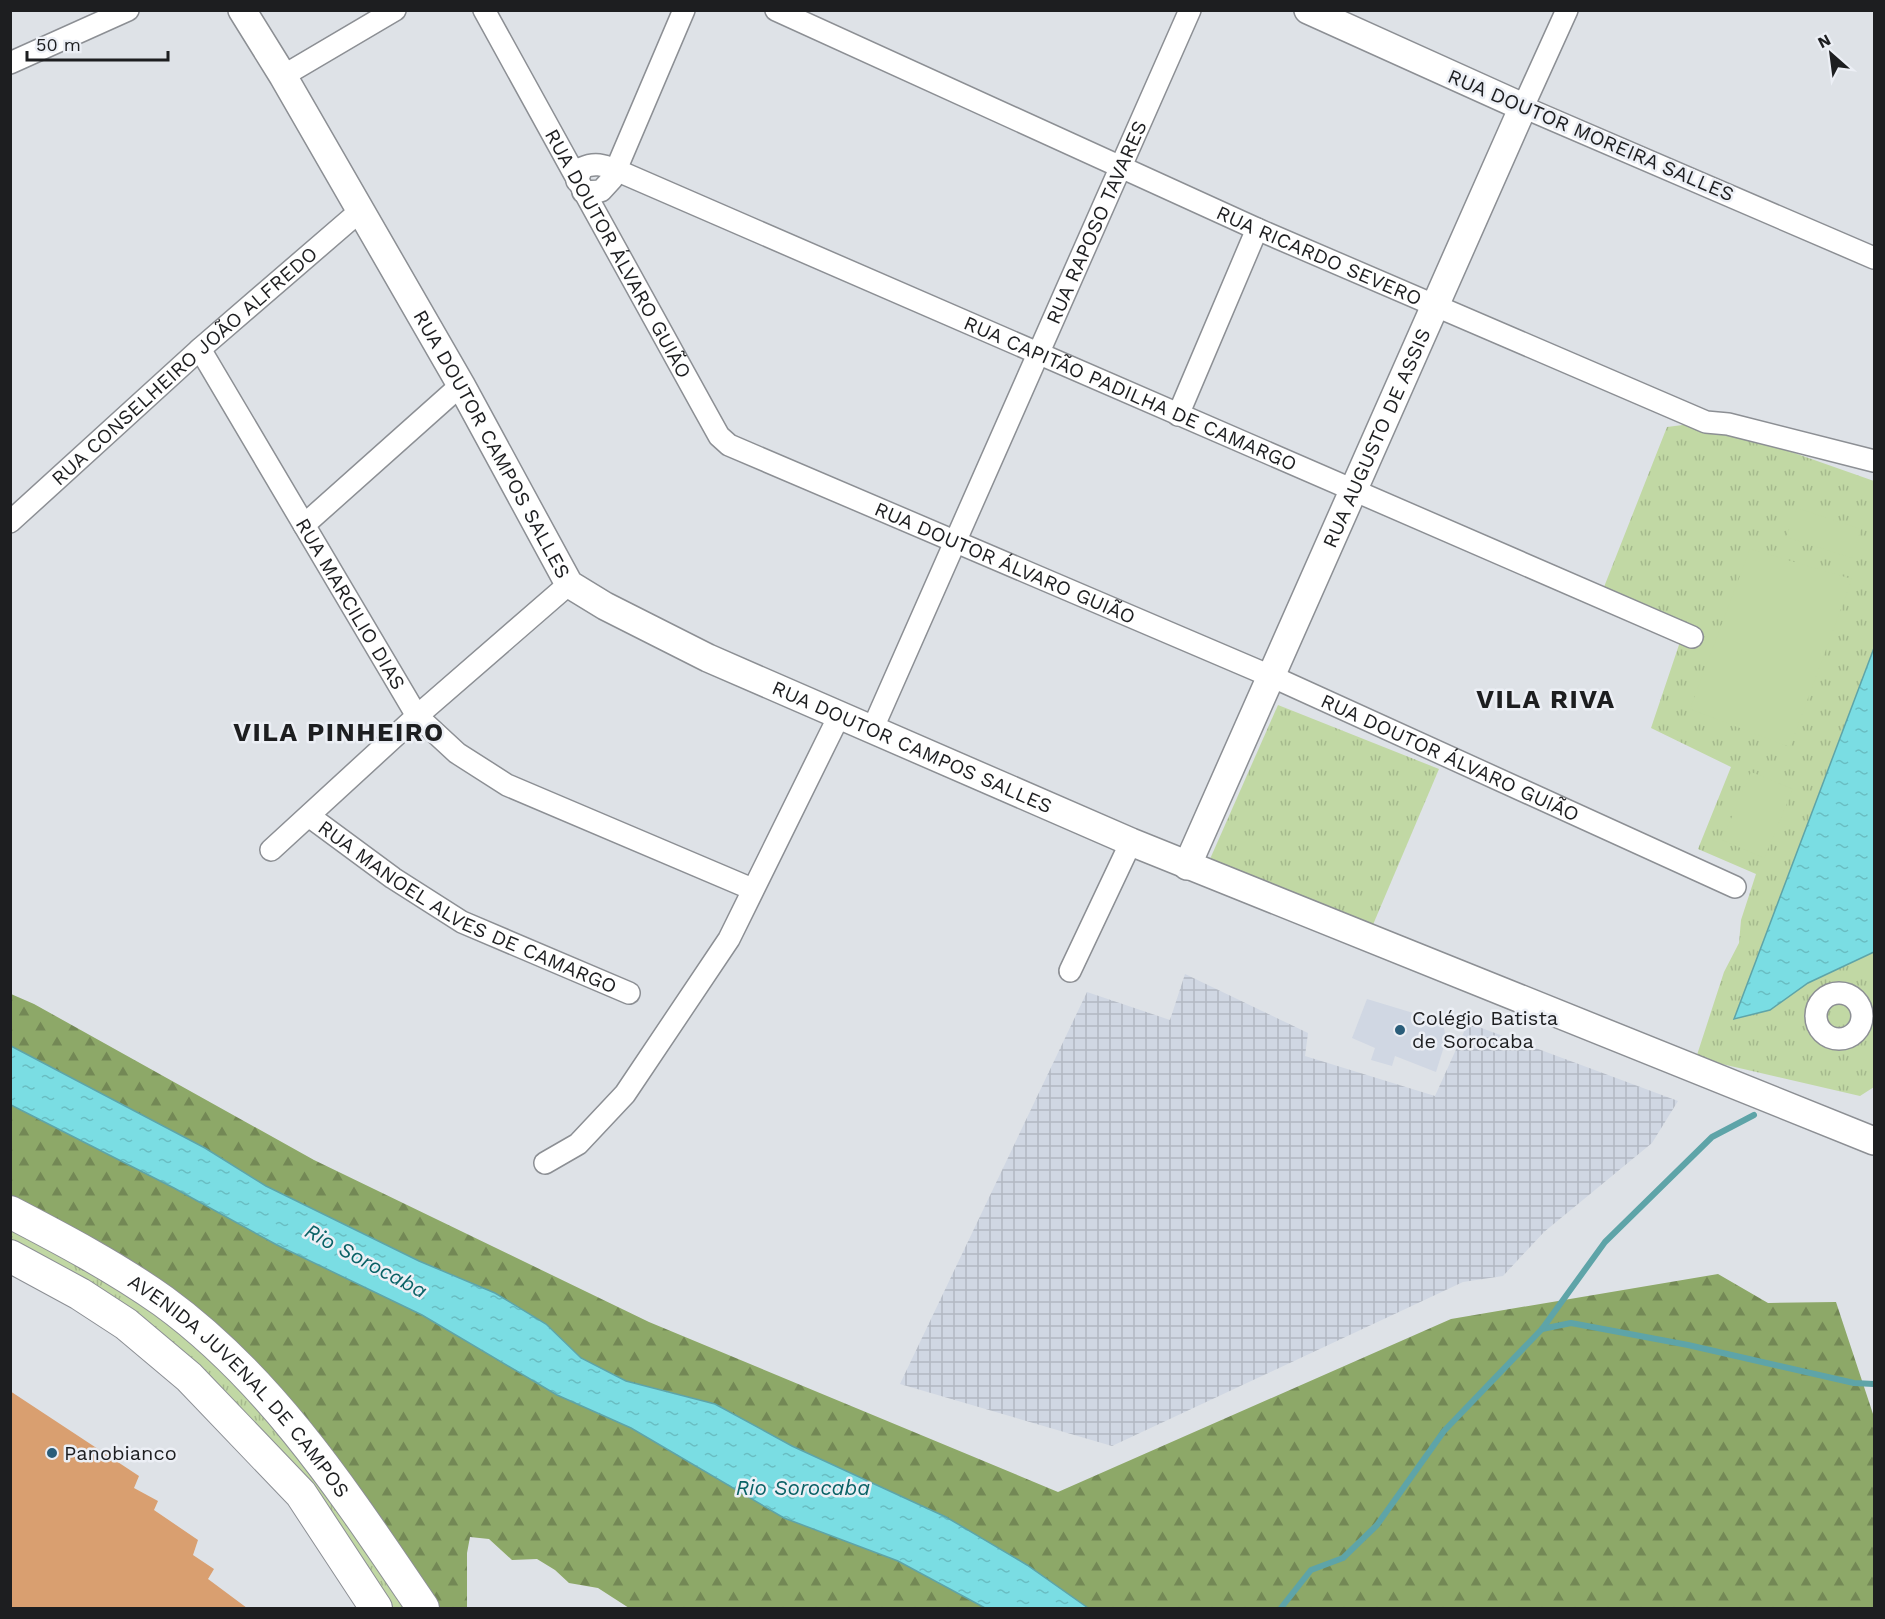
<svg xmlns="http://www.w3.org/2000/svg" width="1885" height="1619" viewBox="0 0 1885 1619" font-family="'Work Sans',sans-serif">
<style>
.built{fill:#d0d7e3}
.industrial{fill:url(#industrial-grid)}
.grass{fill:url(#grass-tufts)}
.forest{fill:url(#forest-firs)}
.pitch{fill:#c1d8a4}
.water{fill:url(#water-ripples);stroke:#5ea4a8;stroke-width:1.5}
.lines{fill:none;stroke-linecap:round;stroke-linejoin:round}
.stream{stroke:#5ea4a8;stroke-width:6}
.building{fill:#d99f70}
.minor-casing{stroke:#8c8f94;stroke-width:24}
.major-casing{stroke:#8c8f94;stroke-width:30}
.highway-casing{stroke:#8c8f94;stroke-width:34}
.minor{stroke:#fff;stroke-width:21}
.major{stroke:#fff;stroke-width:27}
.highway{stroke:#fff;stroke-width:32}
.poi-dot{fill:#2a5d7a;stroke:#eceff5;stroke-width:2}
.labels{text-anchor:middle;stroke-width:5;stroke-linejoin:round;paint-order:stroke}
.street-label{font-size:20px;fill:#1d1e20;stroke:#eceff5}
.poi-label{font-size:20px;fill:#1d1e20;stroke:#eceff5;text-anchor:start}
.water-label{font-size:21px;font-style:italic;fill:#0a6266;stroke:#eceff5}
.district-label{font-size:26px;font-weight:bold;letter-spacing:1.5px;fill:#1d1e20;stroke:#eceff5}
</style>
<defs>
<pattern id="industrial-grid" width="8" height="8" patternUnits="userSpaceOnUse" patternTransform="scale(1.5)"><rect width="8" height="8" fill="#d0d7e3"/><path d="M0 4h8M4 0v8" fill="none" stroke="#b2b8c2"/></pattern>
<pattern id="grass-tufts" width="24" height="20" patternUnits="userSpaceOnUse" patternTransform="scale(1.5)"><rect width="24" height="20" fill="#c1d8a4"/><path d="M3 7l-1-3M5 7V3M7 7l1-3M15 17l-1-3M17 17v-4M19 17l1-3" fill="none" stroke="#a5b98d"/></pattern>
<pattern id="forest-firs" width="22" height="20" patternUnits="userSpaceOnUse" patternTransform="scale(1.5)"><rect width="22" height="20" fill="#8da868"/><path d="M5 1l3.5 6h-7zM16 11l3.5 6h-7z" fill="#738855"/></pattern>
<pattern id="water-ripples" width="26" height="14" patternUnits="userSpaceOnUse" patternTransform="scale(1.5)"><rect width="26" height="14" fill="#7adde3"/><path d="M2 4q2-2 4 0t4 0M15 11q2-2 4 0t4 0" fill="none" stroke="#69bdc2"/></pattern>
</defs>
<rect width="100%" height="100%" fill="#dee2e7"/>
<polygon class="built" points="1367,999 1443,1022 1446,1040 1436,1072 1395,1056 1392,1066 1371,1060 1375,1048 1352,1038"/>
<polygon class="industrial" points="1185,974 1308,1033 1305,1056 1435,1096 1468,1023 1678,1101 1652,1143 1544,1232 1503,1276 1463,1282 1112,1446 900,1384 1087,992 1170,1020"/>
<g class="grass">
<polygon points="1706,422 1874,481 1874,1087 1860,1096 1696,1058 1724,972 1739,943 1741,920 1756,874 1698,849 1731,767 1651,728 1684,630 1604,587 1667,427"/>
<polygon points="1278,705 1439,769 1372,927 1210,859"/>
<polygon points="10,1223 168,1320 229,1374 311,1465 408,1608 389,1608 301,1478 11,1244"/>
</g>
<polygon class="forest" points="11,994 34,1004 314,1160 649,1322 1058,1492 1451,1319 1718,1274 1768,1303 1836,1302 1874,1417 1874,1608 629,1608 598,1588 569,1583 555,1570 537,1559 512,1560 489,1539 470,1537 467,1553 467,1608 440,1608 347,1473 51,1219 11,1196"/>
<g class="pitch">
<polygon points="1797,508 1861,529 1852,558 1786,537"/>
<polygon points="1750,549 1852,579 1790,747 1690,709"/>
<polygon points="1751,772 1793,789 1764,858 1722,840"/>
</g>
<g class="water">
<polygon points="1874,648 1874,952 1808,983 1770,1010 1734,1019"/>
<polygon points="11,1046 205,1148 266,1186 419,1261 495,1293 546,1324 581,1358 626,1381 715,1404 792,1446 946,1517 1027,1565 1088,1608 985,1608 898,1561 784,1518 631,1428 557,1395 422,1315 277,1245 174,1188 11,1105"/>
</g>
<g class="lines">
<g class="stream">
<polyline points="1542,1329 1571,1323 1688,1345 1854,1383 1874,1384"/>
<polyline points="1281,1608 1311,1570 1343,1558 1377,1525 1444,1431 1542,1329 1605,1242 1712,1137 1754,1115"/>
</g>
</g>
<polygon class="building" points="10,1391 139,1476 134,1488 158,1501 154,1510 198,1540 193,1555 214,1569 208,1579 247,1608 10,1607"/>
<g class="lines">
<defs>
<g id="minor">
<path id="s1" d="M484,10L704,409L719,436L729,445L1282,681L1735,887"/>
<path id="s2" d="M776,10L1257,229L1706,422L1728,424L1874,461"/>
<polyline points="1567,10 1523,107 1874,258"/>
<polyline points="10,63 128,10"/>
<polyline points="283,76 395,10"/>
<path id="s3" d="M577,181L582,168C595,162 603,165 616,170L1692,637"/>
<polyline points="583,192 601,191 612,179 684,10"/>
<path id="s4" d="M200,349L417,716L457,753L507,785L752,889"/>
<polyline points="1178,415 1257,229"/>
<path id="s5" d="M10,522L200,349L360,211"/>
<polyline points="304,525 461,385"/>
<path id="s6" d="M872,730L1190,10"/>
<path id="s7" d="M309,816L393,878L462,922L629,993"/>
<polyline points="271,850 417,716 569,584"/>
<polyline points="1070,971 1131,842"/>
<circle cx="1839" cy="1016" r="23"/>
<polyline points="545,1163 578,1144 625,1094 729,939 839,716"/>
</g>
<g id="major">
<path id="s8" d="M242,10L283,76L461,385L569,584L605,606L708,658L1131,842L1874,1141"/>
<path id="s9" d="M1187,866L1523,107L1308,10"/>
</g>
<g id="highway">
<path id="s10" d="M10,1212C62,1239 115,1267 163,1301C273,1381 348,1498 423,1608"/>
<polyline points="10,1256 80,1294 126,1324 189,1377 301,1494 376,1608"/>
</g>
</defs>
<use href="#minor" class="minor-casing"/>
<use href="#major" class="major-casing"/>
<use href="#highway" class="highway-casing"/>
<use href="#minor" class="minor"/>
<use href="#major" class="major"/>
<use href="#highway" class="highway"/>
</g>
<g class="poi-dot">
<circle cx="1400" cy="1030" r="6"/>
<circle cx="52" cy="1453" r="6"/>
</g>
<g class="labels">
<g class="street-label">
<text transform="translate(1591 135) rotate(23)" y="7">RUA DOUTOR MOREIRA SALLES</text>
<text dy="7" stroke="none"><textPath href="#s6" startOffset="555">RUA RAPOSO TAVARES</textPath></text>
<text dy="7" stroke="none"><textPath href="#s1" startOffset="278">RUA DOUTOR ÁLVARO GUIÃO</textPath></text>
<text dy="7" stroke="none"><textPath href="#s2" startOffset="596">RUA RICARDO SEVERO</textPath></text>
<text dy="7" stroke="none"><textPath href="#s5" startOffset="234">RUA CONSELHEIRO JOÃO ALFREDO</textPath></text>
<text dy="7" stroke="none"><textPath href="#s3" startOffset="610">RUA CAPITÃO PADILHA DE CAMARGO</textPath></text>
<text dy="7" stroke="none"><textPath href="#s9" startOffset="468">RUA AUGUSTO DE ASSIS</textPath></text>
<text dy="7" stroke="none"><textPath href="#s8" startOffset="501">RUA DOUTOR CAMPOS SALLES</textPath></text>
<text dy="7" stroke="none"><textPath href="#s1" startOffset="800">RUA DOUTOR ÁLVARO GUIÃO</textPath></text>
<text dy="7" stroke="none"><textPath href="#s4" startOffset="296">RUA MARCILIO DIAS</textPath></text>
<text dy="7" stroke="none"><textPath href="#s8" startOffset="1041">RUA DOUTOR CAMPOS SALLES</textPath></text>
<text dy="7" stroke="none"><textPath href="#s1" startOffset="1286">RUA DOUTOR ÁLVARO GUIÃO</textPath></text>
<text dy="7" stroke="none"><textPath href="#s7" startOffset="184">RUA MANOEL ALVES DE CAMARGO</textPath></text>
<text dy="7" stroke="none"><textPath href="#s10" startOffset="291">AVENIDA JUVENAL DE CAMPOS</textPath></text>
</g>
<g class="poi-label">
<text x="1412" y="1025">Colégio Batista<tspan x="1412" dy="23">de Sorocaba</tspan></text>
<text x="64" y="1460">Panobianco</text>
</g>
<g class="water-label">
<text transform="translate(366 1261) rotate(28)" y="7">Rio Sorocaba</text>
<text x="803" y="1495">Rio Sorocaba</text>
</g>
<g class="district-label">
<text x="1546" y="708">VILA RIVA</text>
<text x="339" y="741">VILA PINHEIRO</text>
</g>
</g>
<rect width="1885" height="1619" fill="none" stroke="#1d1e20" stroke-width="24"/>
<g transform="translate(1831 54) rotate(332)" stroke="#eceff5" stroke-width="4.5" paint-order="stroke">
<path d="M0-4.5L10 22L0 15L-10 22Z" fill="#1d1e20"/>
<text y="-9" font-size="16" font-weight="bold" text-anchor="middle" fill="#1d1e20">N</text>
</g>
<path d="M27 51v9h141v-9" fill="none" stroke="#1d1e20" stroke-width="3"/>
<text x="36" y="51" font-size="18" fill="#1d1e20" stroke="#eceff5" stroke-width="4.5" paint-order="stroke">50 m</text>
</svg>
